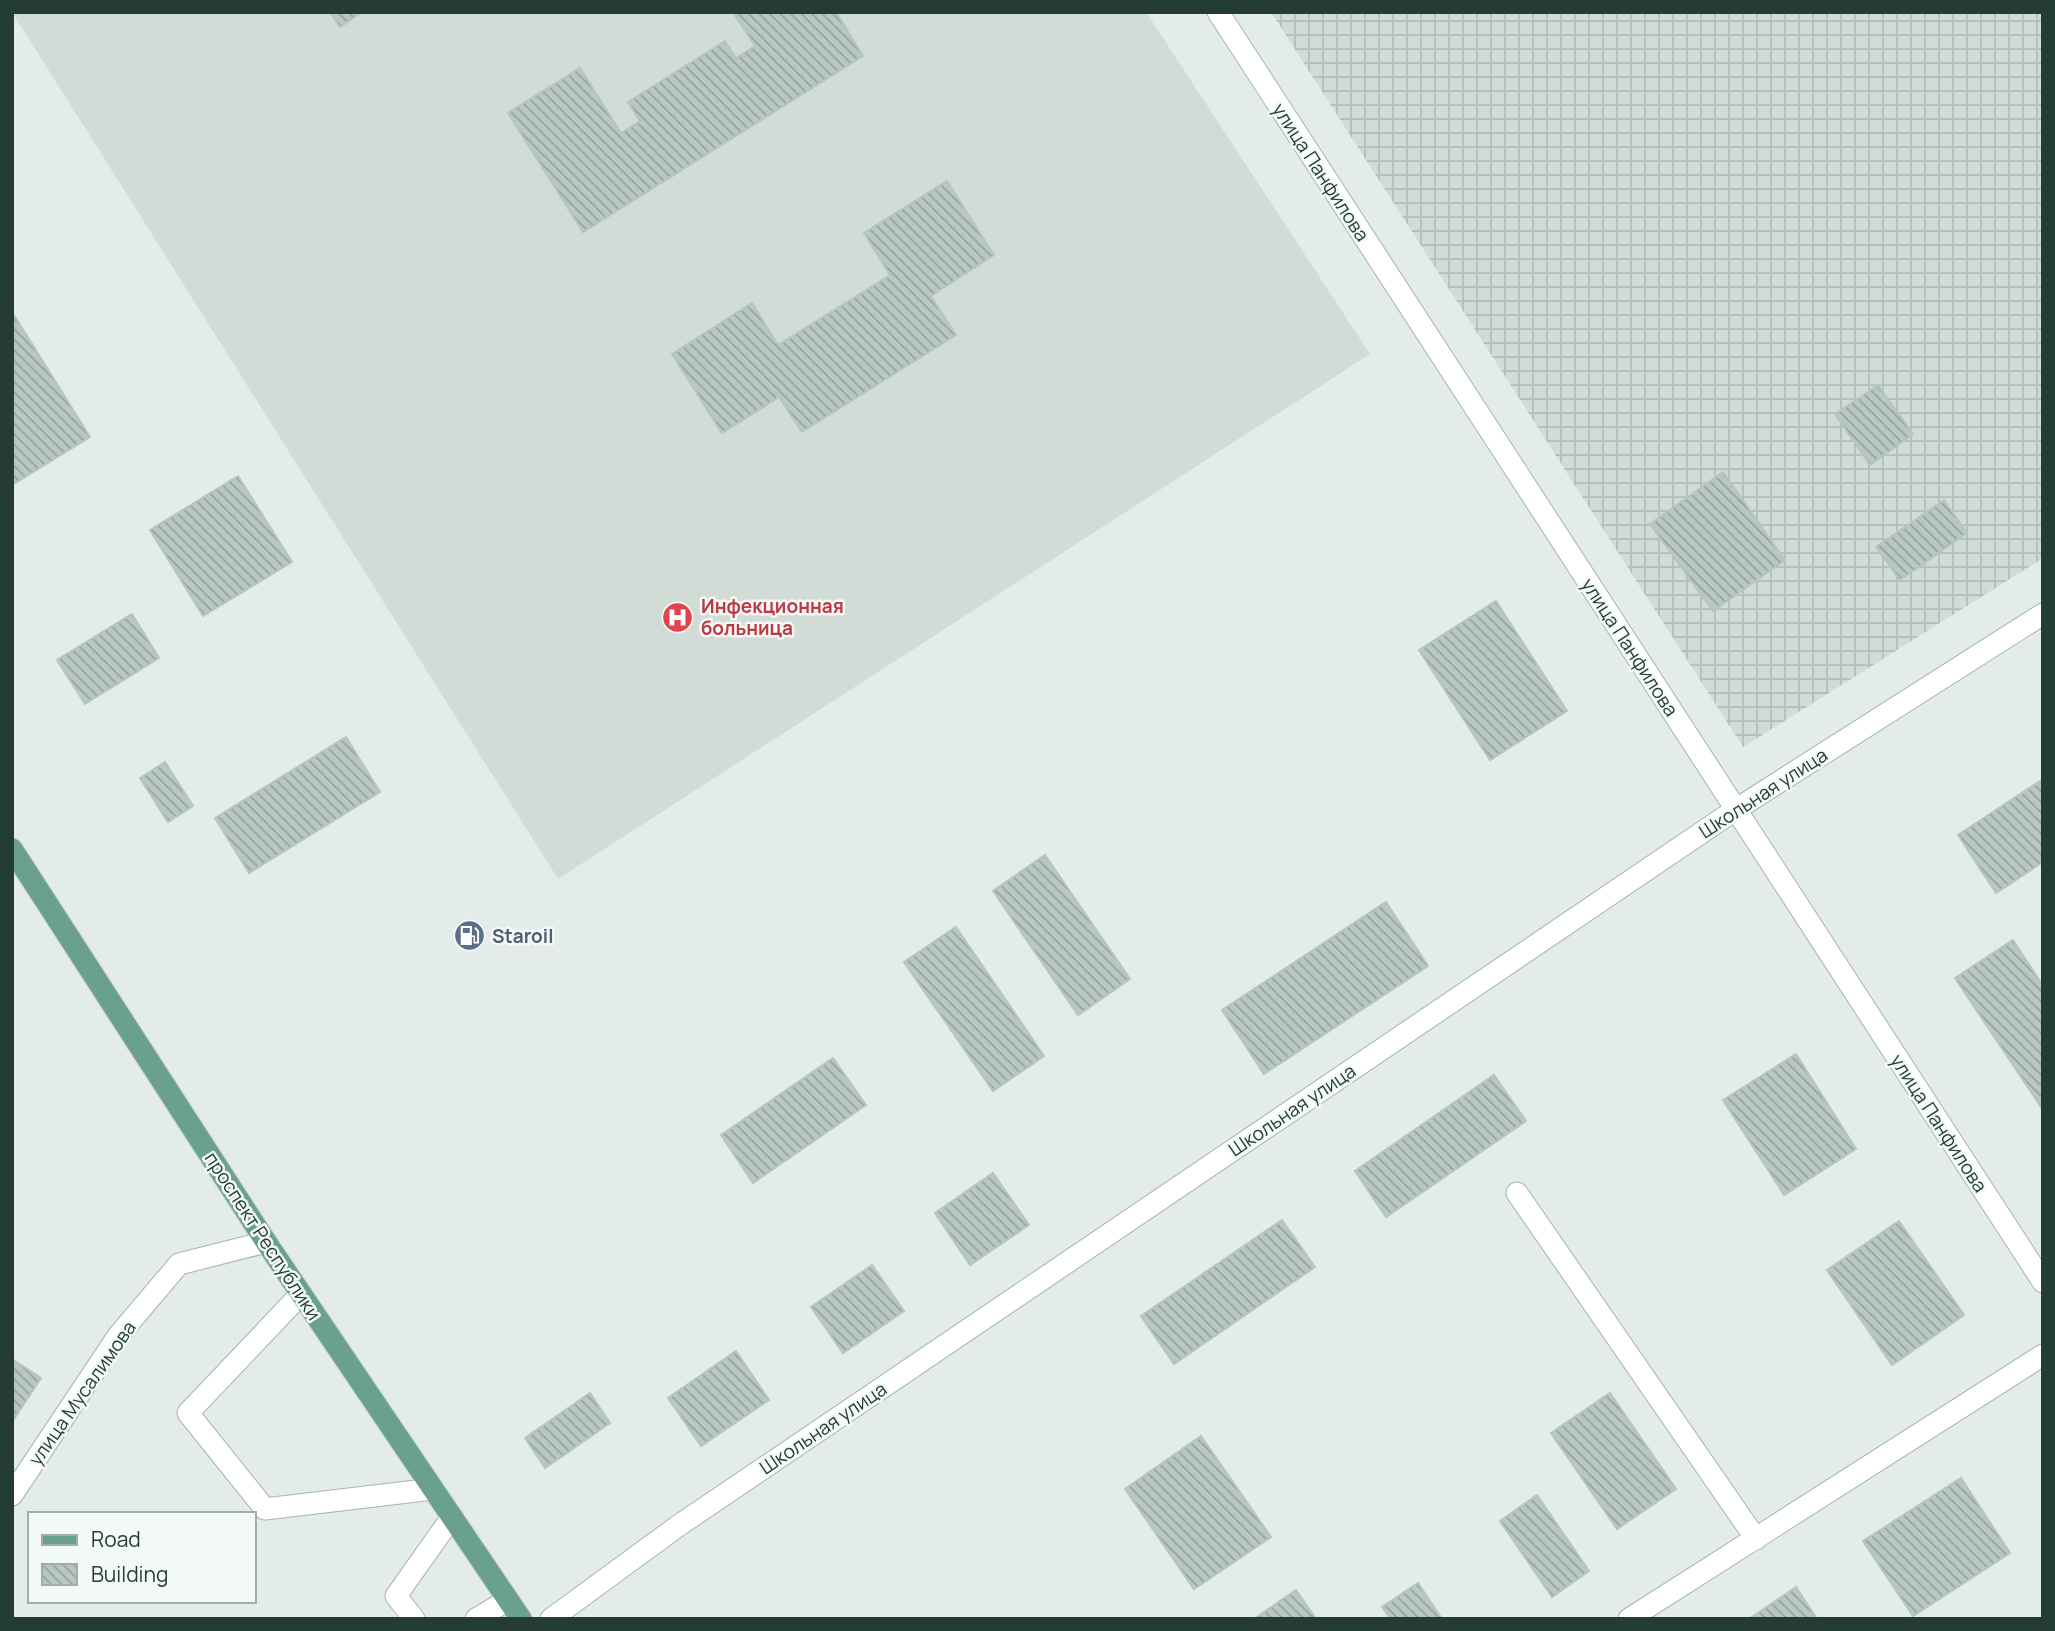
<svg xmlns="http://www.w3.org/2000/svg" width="2055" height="1631" viewBox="0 0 2055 1631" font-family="Manrope,sans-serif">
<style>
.built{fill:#d1dcd7}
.industrial{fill:url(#industrial-grid)}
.building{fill:url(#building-back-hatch);stroke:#b5c6be;stroke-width:2}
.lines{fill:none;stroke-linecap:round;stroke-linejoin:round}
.minor-casing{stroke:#a6b4af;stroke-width:23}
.major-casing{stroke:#c1c9c6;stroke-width:23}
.minor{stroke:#fff;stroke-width:21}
.major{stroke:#69a090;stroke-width:21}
.labels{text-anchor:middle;stroke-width:5;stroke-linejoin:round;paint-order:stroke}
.street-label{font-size:19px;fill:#233d35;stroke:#f3f9f6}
.health-label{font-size:19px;font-weight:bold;fill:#be3a42;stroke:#f3f9f6;text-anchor:start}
.service-label{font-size:19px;font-weight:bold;fill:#4e5e75;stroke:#f3f9f6;text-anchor:start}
</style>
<defs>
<pattern id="industrial-grid" width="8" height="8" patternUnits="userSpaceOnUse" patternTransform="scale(1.75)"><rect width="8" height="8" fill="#d1dcd7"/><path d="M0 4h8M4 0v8" fill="none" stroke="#b3beb9"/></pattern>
<pattern id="building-back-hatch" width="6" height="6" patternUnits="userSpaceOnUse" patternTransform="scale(1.75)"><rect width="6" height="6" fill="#b8c7c1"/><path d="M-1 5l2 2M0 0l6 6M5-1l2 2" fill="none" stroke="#95a39e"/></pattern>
</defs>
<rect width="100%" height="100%" fill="#e3ece8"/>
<polygon class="built" points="12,12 1146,12 1370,354 558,879"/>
<polygon class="industrial" points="1271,12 2043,12 2043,558 1743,747"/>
<g class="building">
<polygon points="330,12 362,12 340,27"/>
<polygon points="733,12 836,12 863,56 583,232 508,113 580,68 621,133 640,121 628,102 725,41 736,58 755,46"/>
<polygon points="947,181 994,255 931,296 956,335 802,432 779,397 722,433 672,354 752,303 778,345 890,275 864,233"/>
<polygon points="12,312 90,437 12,485"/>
<polygon points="1878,385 1913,434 1870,465 1835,414"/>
<polygon points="1723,472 1785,560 1713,611 1650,524"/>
<polygon points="238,476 292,562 203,616 150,530"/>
<polygon points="1944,500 1967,533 1900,580 1876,547"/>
<polygon points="1496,601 1567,711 1490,760 1419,650"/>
<polygon points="132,614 159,658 85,704 57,660"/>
<polygon points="346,737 380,792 249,873 215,818"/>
<polygon points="165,762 193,806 168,822 140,778"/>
<polygon points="2043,779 2043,862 1996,893 1958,835"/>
<polygon points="1045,855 1130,979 1078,1015 993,891"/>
<polygon points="1386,902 1428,966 1264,1074 1222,1010"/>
<polygon points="956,927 1044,1056 993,1091 904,962"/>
<polygon points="2013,940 2043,986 2043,1110 1955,978"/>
<polygon points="1796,1054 1856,1149 1784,1195 1723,1100"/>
<polygon points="833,1058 866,1105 753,1183 721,1135"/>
<polygon points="1494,1075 1526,1121 1386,1217 1355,1171"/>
<polygon points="993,1173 1029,1225 970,1265 935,1213"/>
<polygon points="1282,1220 1315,1267 1174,1364 1141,1316"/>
<polygon points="1899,1221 1964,1315 1892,1365 1827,1270"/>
<polygon points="872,1265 904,1311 843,1353 811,1307"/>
<polygon points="736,1351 769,1400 701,1446 668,1398"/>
<polygon points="12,1359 41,1378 12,1422"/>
<polygon points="590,1393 610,1423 545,1468 525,1438"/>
<polygon points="1610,1393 1676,1489 1617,1529 1551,1433"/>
<polygon points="1201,1436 1271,1537 1194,1589 1125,1489"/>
<polygon points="1961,1478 2010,1553 1913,1616 1863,1541"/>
<polygon points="1537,1495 1589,1571 1552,1597 1500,1521"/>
<polygon points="1418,1583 1442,1619 1391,1619 1382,1607"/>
<polygon points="1796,1587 1817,1619 1749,1619"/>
<polygon points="1296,1590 1316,1619 1254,1619"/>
</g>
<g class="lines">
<defs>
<g id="minor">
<polyline points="1218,12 2043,1282"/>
<polyline points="1517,1193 1756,1539"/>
<polyline points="301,1294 188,1413 265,1509 433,1489"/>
<polyline points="12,1495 118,1336 179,1264 266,1242"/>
<polyline points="414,1619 396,1596 452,1517"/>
<polyline points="476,1619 508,1600"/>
<polyline points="551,1619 678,1526 1735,810 2043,614"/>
<polyline points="1629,1619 2043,1355"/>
</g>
<polyline id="major" points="12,849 266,1242 521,1619"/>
</defs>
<use href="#minor" class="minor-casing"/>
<use href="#major" class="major-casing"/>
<use href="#minor" class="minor"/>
<use href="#major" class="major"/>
</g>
<defs>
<symbol id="hospital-disc" viewBox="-11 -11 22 22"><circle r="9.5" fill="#e0444e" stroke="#f3f9f6"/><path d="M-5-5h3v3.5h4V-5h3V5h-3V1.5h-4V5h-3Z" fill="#fff"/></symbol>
<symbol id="fuel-disc" viewBox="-11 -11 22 22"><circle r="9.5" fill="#5c6f8a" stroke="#f3f9f6"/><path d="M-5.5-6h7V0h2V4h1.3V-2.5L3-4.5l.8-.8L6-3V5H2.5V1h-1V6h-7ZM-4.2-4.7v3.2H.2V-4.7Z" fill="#fff"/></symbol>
</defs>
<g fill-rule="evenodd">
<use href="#hospital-disc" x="660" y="600" width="35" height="35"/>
<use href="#fuel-disc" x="452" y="918" width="35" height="35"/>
</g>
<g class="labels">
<g class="street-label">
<text transform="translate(1321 172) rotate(57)" y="7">улица Панфилова</text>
<text transform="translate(1630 647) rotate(57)" y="7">улица Панфилова</text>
<text transform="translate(1763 793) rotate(-33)" y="7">Школьная улица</text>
<text transform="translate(1292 1110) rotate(-34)" y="7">Школьная улица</text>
<text transform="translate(1939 1123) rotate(57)" y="7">улица Панфилова</text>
<text transform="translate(263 1236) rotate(57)" y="7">проспект Республики</text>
<text transform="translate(82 1393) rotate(-55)" y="7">улица Мусалимова</text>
<text transform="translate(823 1428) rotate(-34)" y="7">Школьная улица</text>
</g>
<g class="health-label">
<text x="701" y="613">Инфекционная<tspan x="701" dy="22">больница</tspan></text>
</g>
<g class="service-label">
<text x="492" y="943">Staroil</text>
</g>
</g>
<rect width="2055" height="1631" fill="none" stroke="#233d35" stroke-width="28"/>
<rect x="28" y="1512" width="228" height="91" fill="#f3f9f6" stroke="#a0aea9" stroke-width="2"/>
<rect x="42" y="1535" width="35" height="10" fill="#69a090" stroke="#a0aea9" stroke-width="2"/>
<text x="91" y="1547" font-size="21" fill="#233d35">Road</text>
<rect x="42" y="1564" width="35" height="21" fill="url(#building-back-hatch)" stroke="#a0aea9" stroke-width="2"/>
<text x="91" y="1582" font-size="21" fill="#233d35">Building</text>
</svg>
